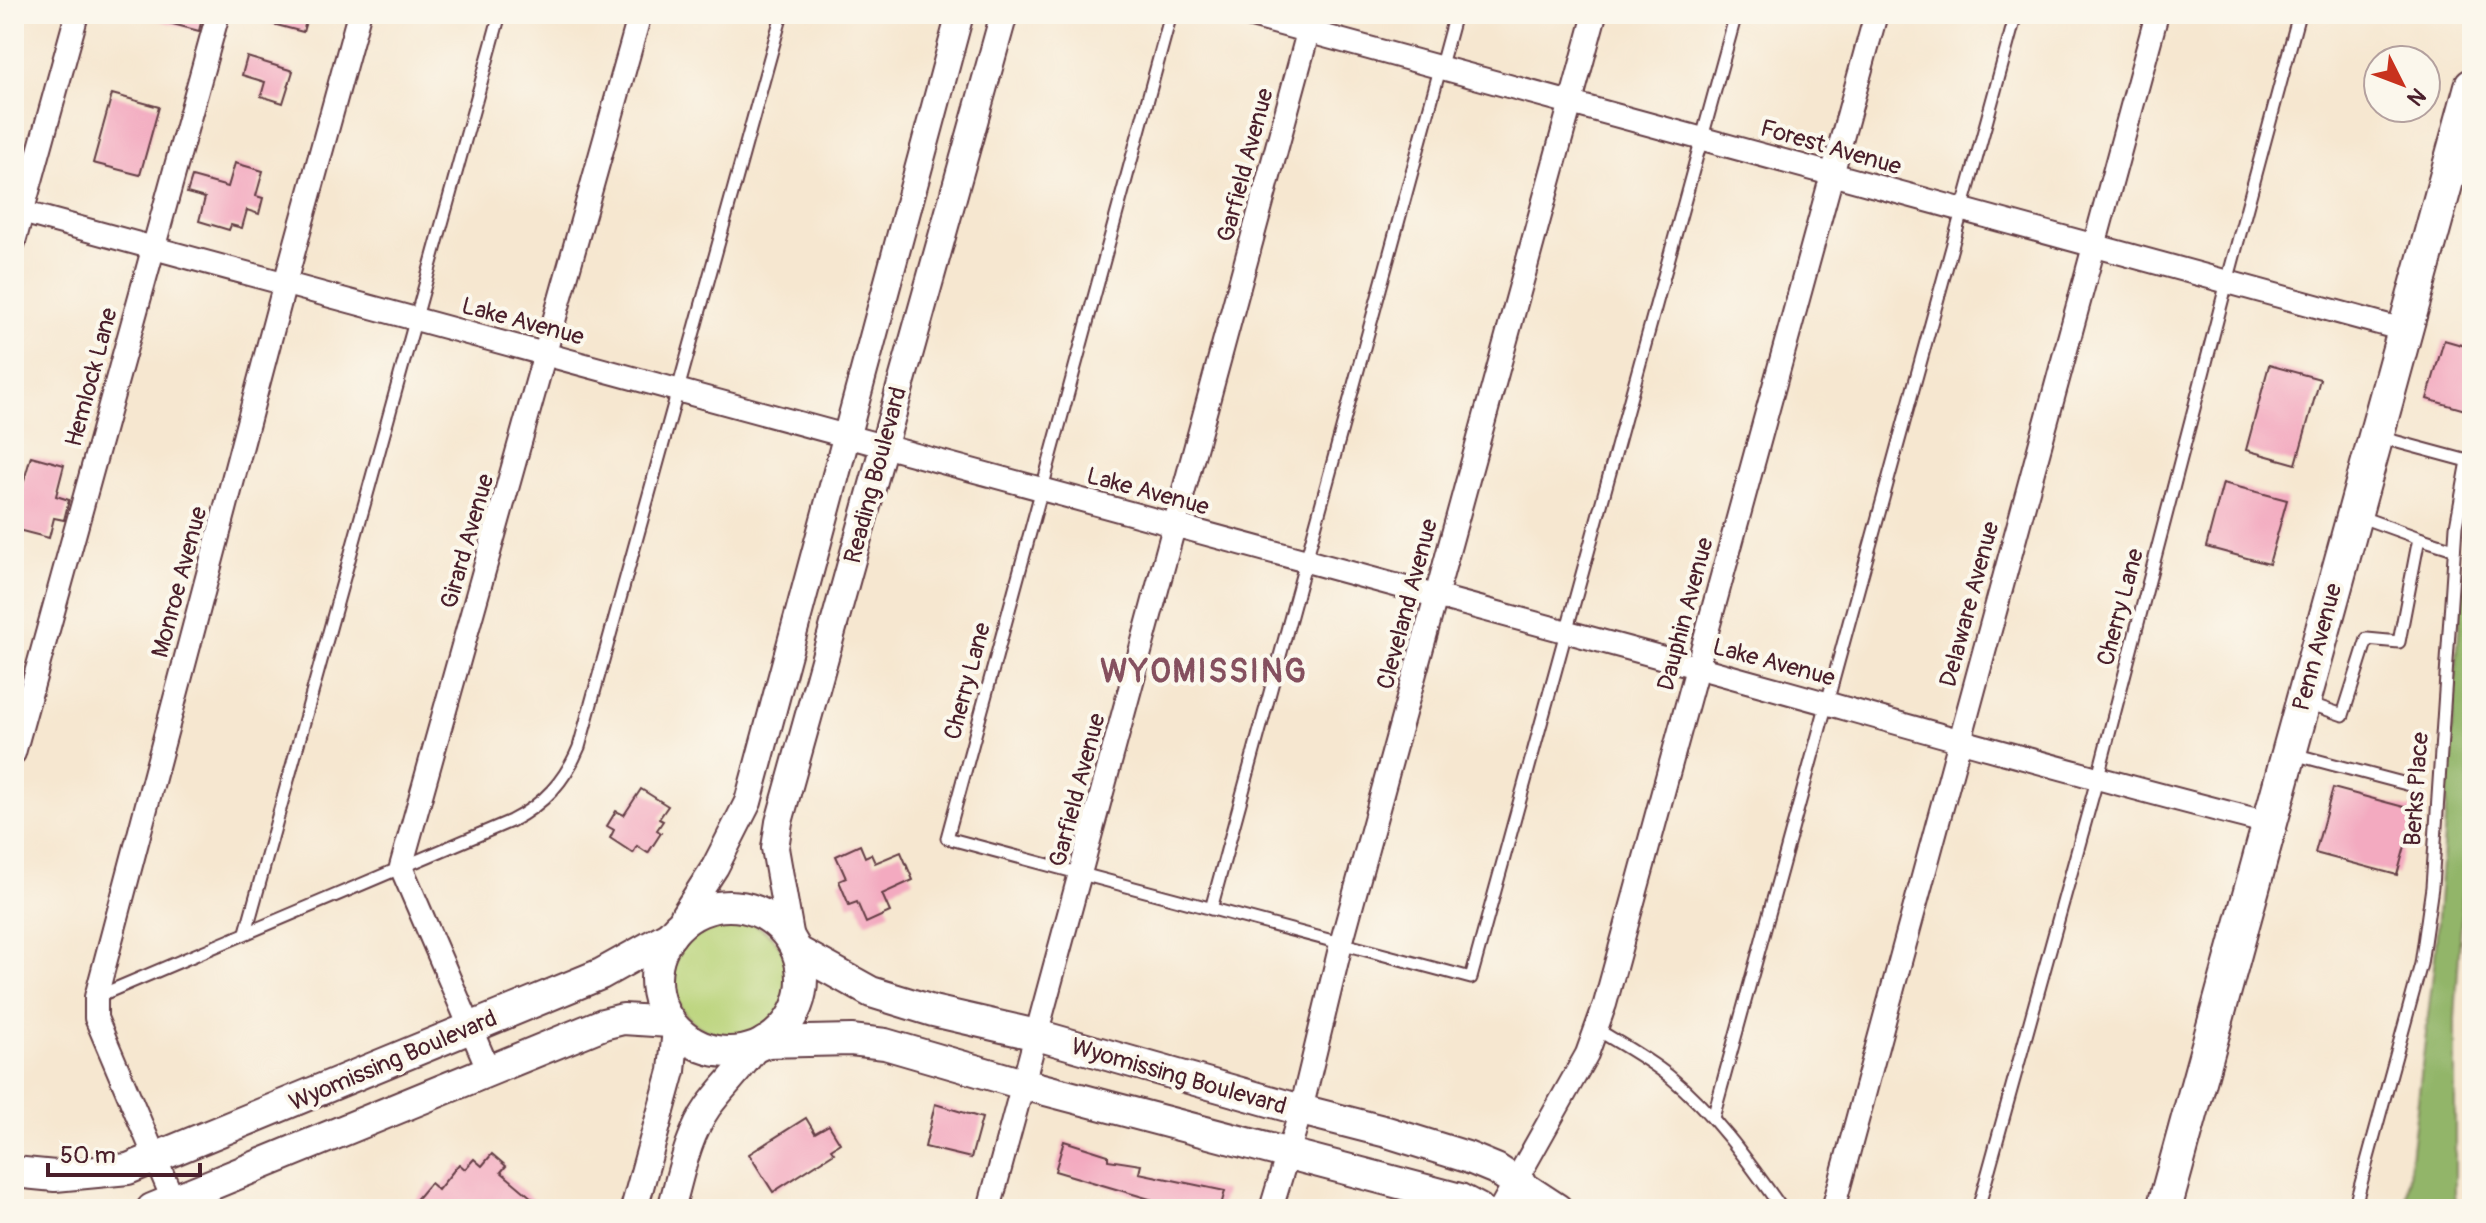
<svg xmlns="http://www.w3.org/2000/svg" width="2486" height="1223" viewBox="0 0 2486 1223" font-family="Pangolin,sans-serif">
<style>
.green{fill:#b9d379;stroke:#827952;stroke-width:2}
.forest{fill:#92b569;stroke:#6e6a4a;stroke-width:2}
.building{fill:#f3aac0}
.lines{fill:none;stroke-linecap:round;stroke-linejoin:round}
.service-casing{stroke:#643d44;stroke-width:15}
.minor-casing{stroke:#643d44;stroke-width:26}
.tertiary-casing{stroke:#643d44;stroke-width:30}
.secondary-casing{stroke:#643d44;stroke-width:34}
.primary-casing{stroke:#643d44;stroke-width:38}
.service{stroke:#fff;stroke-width:11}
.minor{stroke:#fff;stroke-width:22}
.tertiary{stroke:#fff;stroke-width:26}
.secondary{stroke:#fff;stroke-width:30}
.primary{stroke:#fff;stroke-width:34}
.labels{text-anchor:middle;stroke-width:8;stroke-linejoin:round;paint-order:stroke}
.street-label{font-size:24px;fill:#4a1f2b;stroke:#fbf7ec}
.district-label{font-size:32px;font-weight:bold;letter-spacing:2px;fill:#85505f;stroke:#fbf7ec}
</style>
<rect width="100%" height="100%" fill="#fbf7ec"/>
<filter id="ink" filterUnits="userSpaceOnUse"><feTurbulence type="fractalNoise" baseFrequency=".0125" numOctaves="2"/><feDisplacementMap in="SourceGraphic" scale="16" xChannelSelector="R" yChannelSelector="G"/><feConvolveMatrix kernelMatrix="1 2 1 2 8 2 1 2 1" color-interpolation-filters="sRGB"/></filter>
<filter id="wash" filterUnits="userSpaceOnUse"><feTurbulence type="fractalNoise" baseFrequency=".006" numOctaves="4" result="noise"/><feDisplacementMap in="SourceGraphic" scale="32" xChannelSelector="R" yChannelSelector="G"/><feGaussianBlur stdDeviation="1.8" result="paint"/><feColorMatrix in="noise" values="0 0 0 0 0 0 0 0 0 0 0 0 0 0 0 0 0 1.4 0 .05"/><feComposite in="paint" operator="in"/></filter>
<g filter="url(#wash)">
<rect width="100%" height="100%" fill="#f6e7d0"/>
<circle class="green" cx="731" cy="978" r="58"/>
<polygon class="forest" points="2472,493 2472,740 2455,1019 2455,1209 2405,1209 2435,957 2466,535"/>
<g id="blocks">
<g class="building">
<polygon points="155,14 203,14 199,31 154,19"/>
<polygon points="255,14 308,14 303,32 254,19"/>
<polygon points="247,57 293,71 283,103 261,96 265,82 242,75"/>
<polygon points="112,94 159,107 140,175 93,163"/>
<polygon points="235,163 263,171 256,196 263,198 259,214 247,210 242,228 231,225 229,230 199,221 205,198 187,193 192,177 228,187"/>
<polygon points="2444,340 2472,348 2472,412 2427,399"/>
<polygon points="2269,365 2320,379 2296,464 2246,450"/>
<polygon points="31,456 64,465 56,496 69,500 64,520 54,518 49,538 14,529 14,515"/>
<polygon points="2223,483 2287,500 2269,564 2206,547"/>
<polygon points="2333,788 2415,810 2397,875 2315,853"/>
<polygon points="641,789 668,806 659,819 663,821 657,830 661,833 648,853 637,846 633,853 610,838 614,830 607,826 616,811 624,815"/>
<polygon points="860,845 865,857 871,854 875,863 901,852 913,880 882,894 890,912 866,923 857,902 849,905 839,881 846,878 836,856"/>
<polygon points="935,1104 982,1118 971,1158 925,1147"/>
<polygon points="806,1118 815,1133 829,1125 840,1143 831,1149 834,1153 773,1192 749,1154"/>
<polygon points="1064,1141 1108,1155 1108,1160 1141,1165 1139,1173 1225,1191 1220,1209 1164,1209 1152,1205 1153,1200 1055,1171"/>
<polygon points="492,1154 506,1166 501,1172 545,1209 408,1209 430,1183 438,1190 459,1164 465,1169 474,1159 482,1166"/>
</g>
</g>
</g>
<g filter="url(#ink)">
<use href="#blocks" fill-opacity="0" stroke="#643d44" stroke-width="2"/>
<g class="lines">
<defs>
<g id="service">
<polyline points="1171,14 947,838 1471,978 1736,14"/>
<polyline points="2419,538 2454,549"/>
<polyline points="2305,702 2343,715 2367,639 2399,642 2419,538 2358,516"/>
<polyline points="2293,754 2414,786"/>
<polyline points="1211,909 1455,14"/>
<polyline points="246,932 500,14"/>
<path d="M96,997L511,821C544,804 565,781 579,747L782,14"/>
<path d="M1596,1029C1621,1044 1647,1058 1669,1076C1715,1114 1748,1161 1782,1209"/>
<polyline points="1713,1118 2016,14"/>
<polyline points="846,1209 848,1209"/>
<polyline points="1978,1209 2097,780 2227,282 2299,14"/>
<polyline points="2354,1209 2421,964 2432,887 2456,526 2468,461 2379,437"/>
</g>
<g id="minor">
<polyline points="1244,14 2404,330"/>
<path d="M14,210C543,354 1072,498 1601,641C1824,701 2045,767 2269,823"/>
<polyline points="14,242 77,14"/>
<polyline points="14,753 218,14"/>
<polyline points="489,1071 401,867 640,14"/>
<polyline points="177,1209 96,1018 96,997 285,283 359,14"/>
<polyline points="989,1209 1313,14"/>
<polyline points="1271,1209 1301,1110 1341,944 1595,14"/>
<polyline points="1500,1209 1587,1054 1605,1004 1876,14"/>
<polyline points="1833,1209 2157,14"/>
</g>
<g id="tertiary">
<polyline points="681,924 684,915 715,867 748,802 960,14"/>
<polyline points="791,939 775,848 779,822 1004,14"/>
<polyline points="634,1209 672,1071 676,1028"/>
<path d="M671,1209C681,1174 687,1137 708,1107C723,1086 742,1069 756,1047"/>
</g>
<g id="secondary">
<circle cx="729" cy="979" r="73"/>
<polyline points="797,951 871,992 933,1011 1037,1035 1301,1110 1387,1132 1467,1157 1496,1169 1557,1209"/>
<polyline points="765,1042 851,1040 885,1044 1023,1084 1460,1199 1479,1209"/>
<polyline points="14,1172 55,1176 128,1169 601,974 671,935"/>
<polyline points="152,1209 603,1024 623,1019 670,1022"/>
</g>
<polyline id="primary" points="2164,1209 2472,86"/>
</defs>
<use href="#service" class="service-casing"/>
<use href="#minor" class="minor-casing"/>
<use href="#tertiary" class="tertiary-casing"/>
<use href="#secondary" class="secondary-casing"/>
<use href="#primary" class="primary-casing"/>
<use href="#service" class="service"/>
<use href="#minor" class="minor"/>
<use href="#tertiary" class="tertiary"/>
<use href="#secondary" class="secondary"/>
<use href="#primary" class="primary"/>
</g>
</g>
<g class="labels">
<g class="street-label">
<text transform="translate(1831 147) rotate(16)" y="8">Forest Avenue</text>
<text transform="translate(1245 165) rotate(-75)" y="8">Garfield Avenue</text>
<text transform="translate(523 321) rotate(15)" y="8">Lake Avenue</text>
<text transform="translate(91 377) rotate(-75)" y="8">Hemlock Lane</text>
<text transform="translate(875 475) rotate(-75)" y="8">Reading Boulevard</text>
<text transform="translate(1148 491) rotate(15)" y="8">Lake Avenue</text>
<text transform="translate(467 541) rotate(-74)" y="8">Girard Avenue</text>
<text transform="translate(179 582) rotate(-75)" y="8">Monroe Avenue</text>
<text transform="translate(1407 604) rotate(-75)" y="8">Cleveland Avenue</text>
<text transform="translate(1969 604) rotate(-75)" y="8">Delaware Avenue</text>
<text transform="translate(2120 607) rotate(-75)" y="8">Cherry Lane</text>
<text transform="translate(1685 614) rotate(-75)" y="8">Dauphin Avenue</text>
<text transform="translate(2317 647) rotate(-75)" y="8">Penn Avenue</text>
<text transform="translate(1774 662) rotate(15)" y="8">Lake Avenue</text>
<text transform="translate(967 681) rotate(-75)" y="8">Cherry Lane</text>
<text transform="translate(2416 789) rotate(-86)" y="8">Berks Place</text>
<text transform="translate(1077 790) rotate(-75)" y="8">Garfield Avenue</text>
<text transform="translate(393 1060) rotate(-23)" y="8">Wyomissing Boulevard</text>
<text transform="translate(1179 1076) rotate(16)" y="8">Wyomissing Boulevard</text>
</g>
<g class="district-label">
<text x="1204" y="682">WYOMISSING</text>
</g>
</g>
<rect width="2486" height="1223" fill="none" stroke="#fbf7ec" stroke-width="48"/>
<g transform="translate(2402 84) rotate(132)"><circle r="38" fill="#fbf7ec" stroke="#b4a19f" stroke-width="2"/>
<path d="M0-6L14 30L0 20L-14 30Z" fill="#c8321e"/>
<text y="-12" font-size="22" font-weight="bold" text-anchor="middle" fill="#4a1f2b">N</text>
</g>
<path d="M48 1163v12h152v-12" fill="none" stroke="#4a1f2b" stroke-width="4"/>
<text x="60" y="1163" font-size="24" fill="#4a1f2b" stroke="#fbf7ec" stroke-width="6" paint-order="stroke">50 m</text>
</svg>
